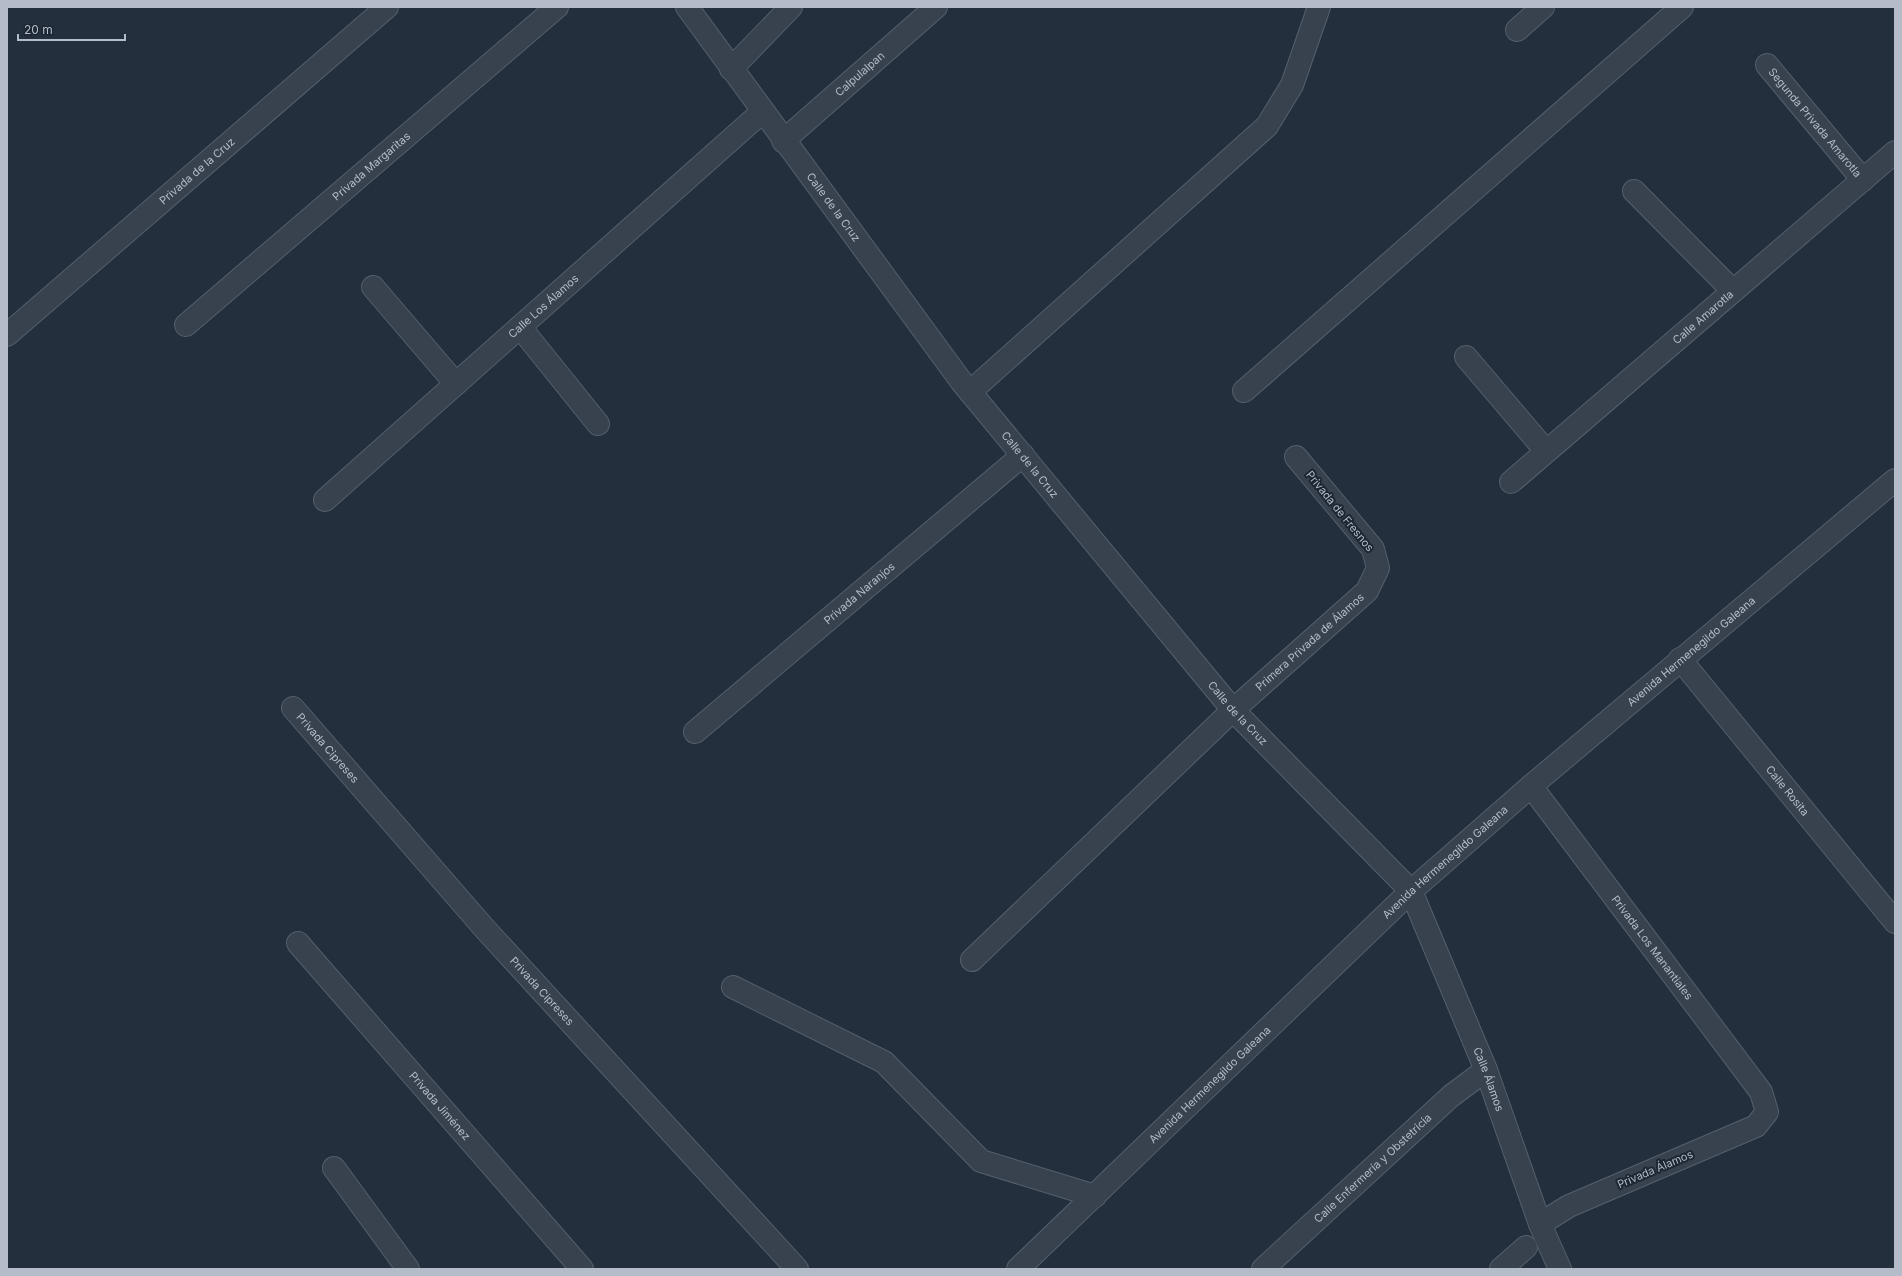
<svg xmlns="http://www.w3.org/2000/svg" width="1902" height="1276" viewBox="0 0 1902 1276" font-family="Inter,sans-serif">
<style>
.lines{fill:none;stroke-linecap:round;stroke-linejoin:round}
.minor-casing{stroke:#565f6c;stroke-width:24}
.minor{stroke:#38414e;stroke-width:22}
.labels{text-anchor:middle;stroke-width:4;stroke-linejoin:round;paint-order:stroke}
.street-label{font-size:11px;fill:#b4bcc9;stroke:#1d2633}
</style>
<rect width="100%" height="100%" fill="#242f3e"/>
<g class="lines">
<defs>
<g id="minor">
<path id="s1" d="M687,7L961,381L1233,710L1411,891L1486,1070L1540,1224L1560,1269"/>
<polyline points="1517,30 1543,7"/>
<path id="s2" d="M1767,65L1863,180"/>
<polyline points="731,69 791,7"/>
<path id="s3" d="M783,141L936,7"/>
<polyline points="1634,191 1733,291"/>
<polyline points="373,287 456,384"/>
<path id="s4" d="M186,325L557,7"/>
<polyline points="520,327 598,424"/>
<path id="s5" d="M7,335L387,7"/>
<polyline points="1466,357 1546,451"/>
<polyline points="1244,391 1682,7"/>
<polyline points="970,392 1267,126 1292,85 1319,7"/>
<path id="s6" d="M1511,482L1895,152"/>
<path id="s7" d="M325,500L762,112"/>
<path id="s8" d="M1680,659L1895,922"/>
<path id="s9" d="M293,708L485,929L797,1269"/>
<path id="s10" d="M695,732L1023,455"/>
<path id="s11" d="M1531,786L1761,1092L1767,1112L1756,1126L1569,1206L1540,1224"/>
<path id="s12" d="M298,943L582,1269"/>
<path id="s13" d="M972,960L1233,710L1367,591L1378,568L1373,549L1296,457"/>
<polyline points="733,987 884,1062 981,1161 1095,1196"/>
<polyline points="334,1168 408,1269"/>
<path id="s14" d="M1018,1269L1411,891L1531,786L1895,480"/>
<path id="s15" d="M1263,1269L1451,1096L1486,1070"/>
<polyline points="1501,1269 1526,1247"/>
</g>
</defs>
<use href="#minor" class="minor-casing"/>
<use href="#minor" class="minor"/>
</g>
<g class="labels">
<g class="street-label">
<text dy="4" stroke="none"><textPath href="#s3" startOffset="102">Calpulalpan</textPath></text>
<text dy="4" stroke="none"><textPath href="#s2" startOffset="75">Segunda Privada Amarotla</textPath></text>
<text dy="4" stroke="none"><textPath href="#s4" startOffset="244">Privada Margaritas</textPath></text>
<text dy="4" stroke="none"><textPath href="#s5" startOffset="251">Privada de la Cruz</textPath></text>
<text dy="4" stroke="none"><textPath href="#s1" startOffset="248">Calle de la Cruz</textPath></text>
<text dy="4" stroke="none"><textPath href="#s7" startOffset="292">Calle Los Álamos</textPath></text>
<text dy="4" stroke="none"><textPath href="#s6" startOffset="253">Calle Amarotla</textPath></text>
<text dy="4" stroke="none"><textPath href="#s1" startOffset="572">Calle de la Cruz</textPath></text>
<text transform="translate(1340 511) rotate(51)" y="4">Privada de Fresnos</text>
<text dy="4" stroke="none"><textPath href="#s10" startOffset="215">Privada Naranjos</textPath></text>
<text dy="4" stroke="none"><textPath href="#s13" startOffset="464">Primera Privada de Álamos</textPath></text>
<text dy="4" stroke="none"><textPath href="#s14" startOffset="914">Avenida Hermenegildo Galeana</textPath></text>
<text dy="4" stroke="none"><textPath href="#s1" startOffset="896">Calle de la Cruz</textPath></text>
<text dy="4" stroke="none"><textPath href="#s9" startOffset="53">Privada Cipreses</textPath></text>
<text dy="4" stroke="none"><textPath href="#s8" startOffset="170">Calle Rosita</textPath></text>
<text dy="4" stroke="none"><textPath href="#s14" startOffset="590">Avenida Hermenegildo Galeana</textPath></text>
<text dy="4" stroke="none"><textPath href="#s11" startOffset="202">Privada Los Manantiales</textPath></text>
<text dy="4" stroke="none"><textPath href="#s9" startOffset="377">Privada Cipreses</textPath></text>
<text dy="4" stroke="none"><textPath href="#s1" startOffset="1348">Calle Álamos</textPath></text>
<text dy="4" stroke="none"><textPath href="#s14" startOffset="266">Avenida Hermenegildo Galeana</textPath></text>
<text dy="4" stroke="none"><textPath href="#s12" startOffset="216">Privada Jiménez</textPath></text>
<text dy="4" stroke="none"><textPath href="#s15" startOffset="149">Calle Enfermería y Obstetricia</textPath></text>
<text transform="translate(1655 1169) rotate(-23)" y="4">Privada Álamos</text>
</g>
</g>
<rect width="1902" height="1276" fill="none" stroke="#b4bcc9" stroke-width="16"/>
<path d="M18 34v6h107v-6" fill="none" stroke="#b4bcc9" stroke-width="2"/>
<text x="24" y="34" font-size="12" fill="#b4bcc9" stroke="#1d2633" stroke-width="3" paint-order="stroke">20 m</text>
</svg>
